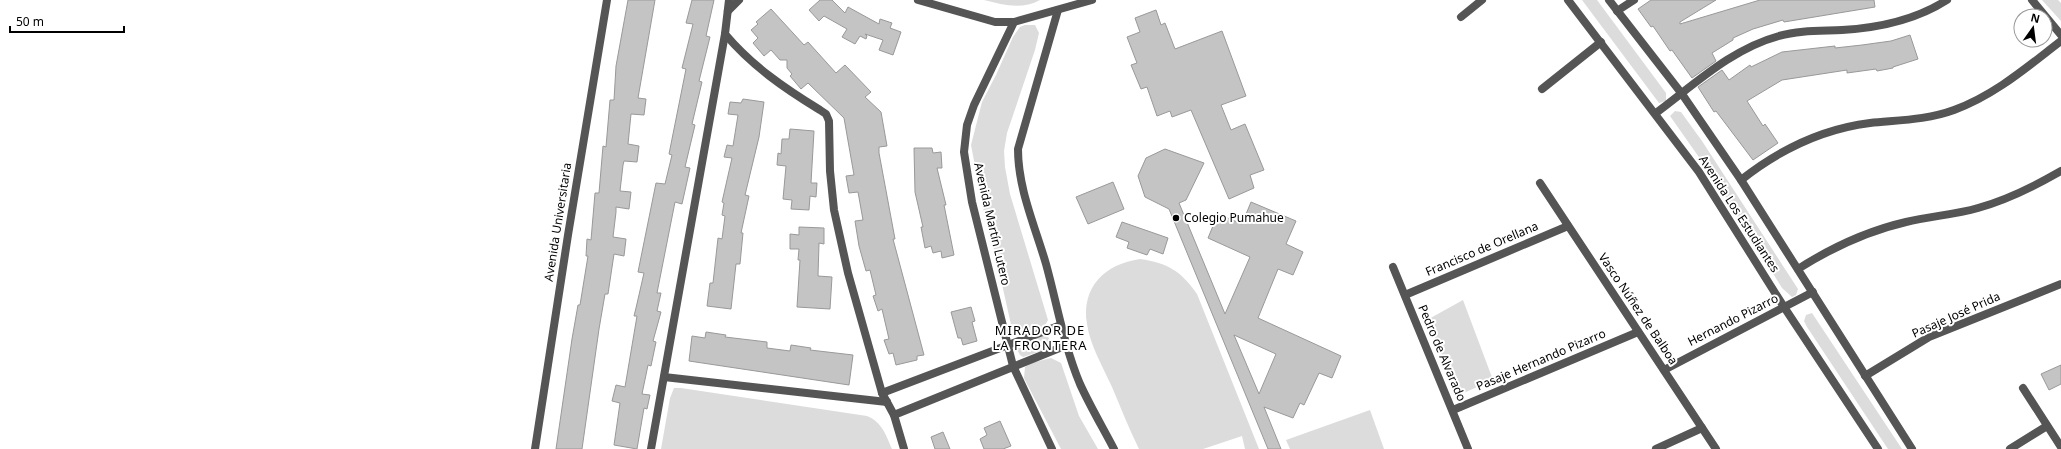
<svg xmlns="http://www.w3.org/2000/svg" width="2061" height="449" viewBox="0 0 2061 449" font-family="'Noto Sans',sans-serif">
<style>
.green{fill:#dcdcdc}
.building{fill:#c4c4c4;stroke:#999;fill-rule:evenodd}
.lines{fill:none;stroke-linecap:round;stroke-linejoin:round}
.minor{stroke:#555;stroke-width:8}
.tertiary{stroke:#555;stroke-width:8}
.poi-dot{fill:#000;stroke:#fff;stroke-width:1.5}
.labels{text-anchor:middle;stroke-width:4;stroke-linejoin:round;paint-order:stroke}
.street-label{font-size:12px;fill:#000;stroke:#fff}
.poi-label{font-size:12px;fill:#000;stroke:#fff;text-anchor:start}
.neighbourhood-label{font-size:13px;letter-spacing:1px;fill:#000;stroke:#fff}
</style>
<rect width="100%" height="100%" fill="#fff"/>
<g class="green">
<path d="M984,0H1040C1022,10 1003,5 984,0Z"/>
<polygon points="1582,0 1597,0 1666,93 1666,101 1659,103"/>
<polygon points="2042,0 2058,0 2061,3 2061,21"/>
<path d="M1025,25H1035L1039,33L1035,50L1007,133L1004,151L1005,167L1010,194L1048,320L1044,327C1034,331 1021,340 1012,329L995,253L986,223L971,145L982,102L996,75L1013,37L1020,27Z"/>
<polygon points="1675,111 1681,112 1702,141 1798,289 1796,295 1792,297 1782,288 1715,180 1670,116"/>
<path d="M1140,259C1168,263 1181,271 1197,294L1259,449H1245L1242,436L1203,449H1139C1129,429 1121,408 1112,387C1103,367 1090,345 1087,324C1081,287 1105,264 1140,259Z"/>
<polygon points="1463,300 1493,380 1459,395 1427,320"/>
<polygon points="1812,313 1902,449 1888,449 1807,327 1804,321 1806,315"/>
<polygon points="1045,335 1049,338 1050,348 1023,357 1020,355 1015,346"/>
<polygon points="1051,358 1061,363 1079,416 1098,449 1061,449 1027,384 1024,378 1025,367 1031,363"/>
<path d="M674,388H681L867,416C882,422 886,435 892,449H661L670,398Z"/>
<polygon points="1370,410 1384,449 1290,449 1286,440"/>
</g>
<g class="building">
<polygon points="628,0 655,0 638,98 646,99 644,115 631,114 628,144 639,146 637,162 624,161 623,165 620,191 631,192 629,209 616,207 616,212 613,237 626,239 624,256 614,254 608,294 605,294 599,329 582,449 556,449 572,339 578,305 580,305 588,256 586,256 587,239 591,240 595,193 599,193 603,146 606,147 610,100 614,100 616,66"/>
<polygon points="692,0 714,0 706,36 710,37 699,81 702,82 692,124 695,125 685,167 690,168 682,204 675,202 657,293 661,293 657,311 661,312 653,341 656,342 651,366 648,365 642,394 650,395 647,409 644,408 637,449 614,445 620,403 612,401 616,385 625,387 637,316 634,316 636,308 644,273 638,272 656,183 665,184 672,155 669,154 686,69 682,68 693,24 686,23"/>
<polygon points="820,0 832,0 845,13 848,7 879,24 880,19 892,23 890,28 901,32 893,55 879,50 883,40 865,34 867,36 866,39 860,36 855,44 842,37 847,29 824,16 819,21 809,10"/>
<polygon points="1651,0 1716,0 1680,22 1680,24 1760,0 1874,0 1875,7 1784,22 1783,20 1753,29 1733,38 1733,40 1712,53 1716,61 1692,78 1672,50 1670,51 1653,26 1651,27 1638,9"/>
<polygon points="771,9 804,45 808,42 836,73 845,65 871,92 865,97 881,112 887,146 879,147 879,153 895,239 893,239 924,355 917,356 917,360 896,365 893,353 889,354 884,340 889,339 882,309 878,311 873,296 876,295 870,270 866,271 859,246 855,221 863,220 858,192 849,193 846,176 854,175 844,118 808,83 801,89 790,76 792,74 787,68 787,60 780,60 771,50 764,56 753,43 758,38 751,30 758,24 756,22"/>
<polygon points="1156,10 1161,25 1165,23 1175,49 1222,31 1246,96 1221,105 1231,130 1245,124 1264,170 1250,175 1254,188 1229,199 1191,110 1172,117 1170,111 1157,116 1147,87 1141,89 1131,65 1137,63 1127,37 1140,32 1135,18"/>
<polygon points="1910,35 1918,59 1893,67 1893,68 1877,71 1876,69 1847,73 1847,70 1782,80 1747,101 1763,126 1765,124 1778,143 1753,160 1716,111 1714,112 1698,87 1722,70 1729,80 1750,65 1751,67 1782,52 1835,46 1835,48 1862,45 1891,41"/>
<polygon points="743,99 764,102 759,137 745,195 749,196 741,233 743,233 740,264 736,264 731,309 707,306 710,283 713,283 718,238 722,239 725,216 722,215 724,203 722,202 732,158 724,157 727,145 733,146 738,115 728,114 730,102 741,103"/>
<polygon points="790,129 814,131 811,183 817,183 816,197 810,196 809,210 791,209 792,200 783,199 786,166 777,165 778,153 781,154 782,139 789,139"/>
<polygon points="914,148 932,148 933,153 941,152 942,168 937,168 946,205 944,205 954,255 942,258 941,251 933,253 931,246 925,248 921,227 923,227 915,192"/>
<path d="M1165,149L1204,163L1186,200L1179,203L1225,314L1250,257L1208,238L1218,214L1242,224L1251,202L1296,221L1286,244L1303,252L1293,275L1278,269L1258,318L1341,356L1332,378L1319,373L1304,405L1300,403L1293,418L1264,407L1281,449H1268L1169,209L1145,197L1138,176L1146,158ZM1234,335L1276,354L1259,394Z"/>
<polygon points="1113,182 1124,209 1088,224 1076,197"/>
<polygon points="1122,222 1168,238 1163,254 1150,249 1147,255 1127,248 1129,242 1116,237"/>
<polygon points="799,227 824,228 824,244 819,243 818,276 832,277 830,309 797,307 800,260 798,260 799,249 790,249 790,234 799,235"/>
<polygon points="971,307 975,321 972,322 977,341 963,345 961,338 958,338 951,312"/>
<polygon points="706,332 726,335 725,337 767,342 767,348 790,351 791,345 811,348 810,350 853,355 849,385 689,361 692,336 705,338"/>
<polygon points="2061,365 2061,384 2049,390 2041,374"/>
<polygon points="1000,421 1011,446 1003,449 984,449 980,439 987,435 984,428"/>
<polygon points="943,432 950,449 935,449 931,437"/>
</g>
<g class="lines">
<g class="minor">
<path d="M729,0L725,34C752,66 784,88 820,110L826,114L829,121L830,171L834,210L848,273L882,393L894,415L904,449"/>
<polyline points="918,0 995,22 1014,22"/>
<polyline points="728,11 739,0"/>
<polyline points="1617,11 1634,0"/>
<polyline points="1461,17 1482,0"/>
<polyline points="1542,89 1601,42"/>
<path d="M1656,113C1694,85 1731,49 1779,36C1799,30 1821,31 1842,30C1878,28 1916,20 1947,0"/>
<path d="M1741,180C1779,150 1822,129 1870,123C1899,120 1927,120 1954,110C1995,95 2027,67 2061,41"/>
<polyline points="1540,183 1716,449"/>
<polyline points="1393,267 1468,449"/>
<path d="M1798,269C1831,248 1867,231 1906,222C1930,216 1954,215 1978,208C2007,200 2035,186 2061,171"/>
<polyline points="1405,295 1568,226"/>
<polyline points="1664,370 1813,292"/>
<polyline points="1865,376 1929,337 2061,284"/>
<polyline points="664,377 887,402"/>
<polyline points="2023,388 2061,447"/>
<polyline points="882,393 1061,325"/>
<polyline points="1453,410 1638,332"/>
<polyline points="894,415 1067,345"/>
<polyline points="535,449 568,235 607,0"/>
<polyline points="651,449 725,34"/>
<polyline points="1656,449 1702,428"/>
<polyline points="2010,449 2047,426"/>
</g>
<g class="tertiary">
<polyline points="1568,0 1699,172 1784,307 1878,449"/>
<polyline points="1609,0 1682,94 1741,180 1912,449"/>
<polyline points="2032,0 2061,35"/>
<path d="M1058,10L1018,149C1018,189 1035,226 1046,264C1057,304 1064,346 1080,384C1090,406 1103,428 1114,449"/>
<polyline points="1052,449 1013,366 972,202 964,152 967,125 974,105 1014,22 1092,0"/>
</g>
</g>
<circle class="poi-dot" cx="1176" cy="218" r="4"/>
<g class="labels">
<g class="street-label">
<text transform="translate(1739 214) rotate(57)" y="4">Avenida Los Estudiantes</text>
<text transform="translate(558 222) rotate(-81)" y="4">Avenida Universitaria</text>
<text transform="translate(992 224) rotate(77)" y="4">Avenida Martín Lutero</text>
<text transform="translate(1482 249) rotate(-23)" y="4">Francisco de Orellana</text>
<text transform="translate(1638 309) rotate(56)" y="4">Vasco Núñez de Balboa</text>
<text transform="translate(1956 315) rotate(-24)" y="4">Pasaje José Prida</text>
<text transform="translate(1733 320) rotate(-27)" y="4">Hernando Pizarro</text>
<text transform="translate(1442 353) rotate(67)" y="4">Pedro de Alvarado</text>
<text transform="translate(1541 360) rotate(-23)" y="4">Pasaje Hernando Pizarro</text>
</g>
<g class="poi-label">
<text x="1184" y="222">Colegio Pumahue</text>
</g>
<g class="neighbourhood-label">
<text x="1040" y="335">MIRADOR DE<tspan x="1040" dy="15">LA FRONTERA</tspan></text>
</g>
</g>
<g transform="translate(2033 28) rotate(14)"><circle r="19" fill="#ffffff" stroke="#999999"/>
<path d="M0-3L7 15L0 10L-7 15Z" fill="#000000"/>
<text y="-6" font-size="11" font-weight="bold" text-anchor="middle" fill="#000000">N</text>
</g>
<path d="M10 26v6h114v-6" fill="none" stroke="#000000" stroke-width="2"/>
<text x="16" y="26" font-size="12" fill="#000000" stroke="#ffffff" stroke-width="3" paint-order="stroke">50 m</text>
</svg>
